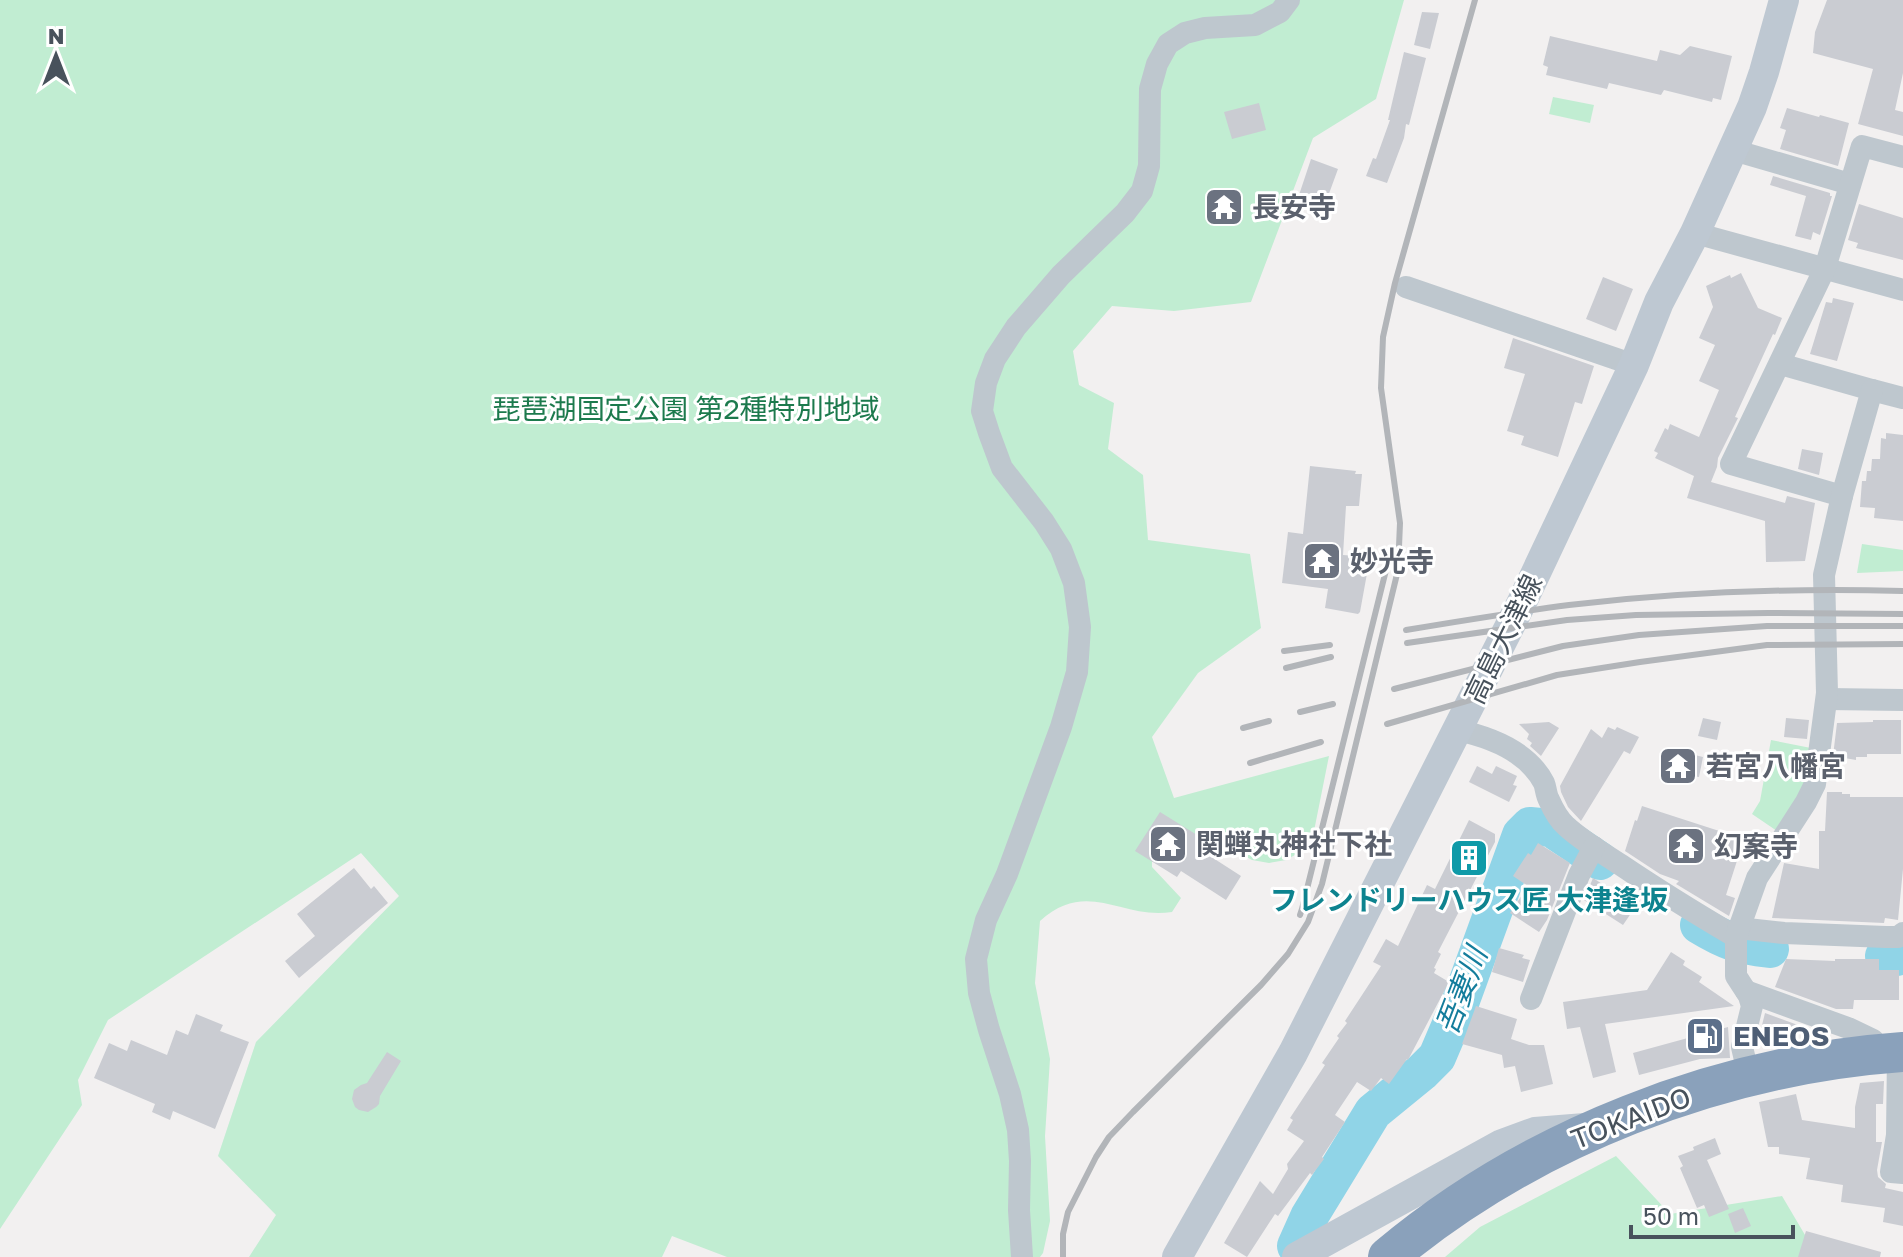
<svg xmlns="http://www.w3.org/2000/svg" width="1903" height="1257" viewBox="0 0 1903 1257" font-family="'Golos Text','Noto Sans JP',sans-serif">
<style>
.green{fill:#c1edd2}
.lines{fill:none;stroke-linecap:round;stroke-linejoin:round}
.river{stroke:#90d4e7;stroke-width:38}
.building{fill:#caccd2}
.street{stroke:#bec7ce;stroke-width:22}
.secondary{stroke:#bec8d2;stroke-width:30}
.highway{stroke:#8aa1bb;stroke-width:40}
.rail{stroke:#b2b5b9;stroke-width:6}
.labels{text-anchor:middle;stroke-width:6;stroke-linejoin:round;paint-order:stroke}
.worship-label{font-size:28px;font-weight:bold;fill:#5b616d;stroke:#fff;text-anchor:start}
.park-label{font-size:28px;fill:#1c7a4d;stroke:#fff}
.street-label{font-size:28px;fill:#48525c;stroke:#fff}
.culture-label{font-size:28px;font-weight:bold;fill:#0d838f;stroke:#fff}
.service-label{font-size:28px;font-weight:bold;fill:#4e5e75;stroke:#fff;text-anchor:start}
.water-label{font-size:30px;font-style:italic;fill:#147d9c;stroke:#fff}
</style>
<rect width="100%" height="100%" fill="#f2f0f0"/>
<g class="green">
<path d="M0,0H1404L1376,99L1313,138L1251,302L1174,311L1112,306L1073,351L1079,385L1114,403L1108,449L1143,475L1148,540L1250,554L1261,628L1198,673L1152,737L1174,798L1329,756L1311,846L1286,860L1269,863L1252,860L1221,843L1160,841L1152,859V867L1181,898L1172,912C1121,920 1088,878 1040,921L1035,983L1050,1059L1045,1136L1050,1221L1043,1253L1040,1257H727L672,1236L662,1257H249L276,1215L218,1156L256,1042L399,896L361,853L108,1020L78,1080L82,1105L0,1229Z"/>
<polygon points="1553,97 1594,105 1590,123 1549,114"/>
<polygon points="1862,544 1903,550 1903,571 1857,573"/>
<polygon points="1771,740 1816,749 1799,797 1777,831 1752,814 1760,801"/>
<polygon points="1616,1156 1670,1214 1782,1196 1818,1257 1445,1257 1480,1227"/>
</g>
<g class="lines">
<g class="river">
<path d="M1699,925C1727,942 1738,945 1770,949"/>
<polyline points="1884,956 1897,957"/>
<polyline points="1296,1246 1309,1217 1373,1112 1422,1072 1437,1057 1460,1003 1521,835 1530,826 1551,828 1600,861"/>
</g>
</g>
<g class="building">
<polygon points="1827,0 1903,0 1903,73 1895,110 1903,112 1903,136 1858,124 1873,69 1813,53 1815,32"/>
<polygon points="1422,12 1439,13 1430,49 1414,45"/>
<polygon points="1550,36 1657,61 1660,50 1680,55 1690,46 1732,56 1721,100 1713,98 1712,102 1664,90 1661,95 1609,83 1607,89 1546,75 1548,67 1543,65"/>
<polygon points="1404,52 1426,58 1409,125 1406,124 1404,138 1387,183 1366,176 1373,158 1376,159 1390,120 1388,120"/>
<polygon points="1259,103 1266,130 1232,139 1224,112"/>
<polygon points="1787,108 1819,117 1820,115 1849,123 1838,166 1780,149 1786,130 1780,128"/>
<polygon points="1311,159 1338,169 1323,210 1315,207 1313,210 1296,204"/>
<polygon points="1773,176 1830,193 1830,196 1832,196 1820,235 1813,232 1811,240 1795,236 1806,196 1770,185"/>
<polygon points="1231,195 1234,219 1213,222 1210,197"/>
<polygon points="1859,204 1903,218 1903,260 1856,248 1858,243 1848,240"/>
<polygon points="1741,273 1758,308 1782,318 1775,335 1773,334 1735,417 1738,418 1718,458 1717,467 1711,482 1785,503 1787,496 1815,503 1805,561 1766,562 1765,521 1687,498 1694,476 1655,458 1658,453 1654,451 1665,428 1668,430 1670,424 1699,437 1719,390 1699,381 1715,345 1699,338 1713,307 1706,286 1730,275 1731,278"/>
<polygon points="1603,277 1633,289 1616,331 1586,319"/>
<polygon points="1833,298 1854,303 1837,361 1810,354 1826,302 1832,303"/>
<polygon points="1513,338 1594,366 1582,404 1575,402 1558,457 1521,445 1524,436 1507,431 1525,374 1504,368"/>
<polygon points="1886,433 1903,435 1903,521 1874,518 1875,508 1860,507 1862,481 1866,481 1867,471 1871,471 1872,459 1880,459 1881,438 1886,439"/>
<polygon points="1802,449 1823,453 1819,475 1798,469"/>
<polygon points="1310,466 1356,471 1355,474 1362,474 1359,506 1346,506 1343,555 1370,557 1360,612 1358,614 1325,608 1328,589 1282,583 1288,532 1303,534"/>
<polygon points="1703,718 1721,722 1717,740 1698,736"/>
<polygon points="1786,718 1809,720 1807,739 1784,737"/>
<polygon points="1873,720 1901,720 1901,754 1867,754 1867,757 1856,757 1856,760 1833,756 1837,723 1873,722"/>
<polygon points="1549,722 1559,728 1541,756 1530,746 1532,743 1527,739 1529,734 1519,724"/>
<polygon points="1608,727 1615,730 1617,727 1639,737 1630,754 1624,751 1581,821 1568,807 1561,792 1560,786 1591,729 1602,738"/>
<polygon points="1674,750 1703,757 1699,777 1686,775 1685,781 1661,775 1666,751 1673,753"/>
<polygon points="1477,766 1492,774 1496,766 1517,776 1513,785 1517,786 1509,802 1469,782"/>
<polygon points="1827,792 1842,792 1842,794 1850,794 1850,797 1903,797 1903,869 1898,920 1885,918 1884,923 1772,918 1784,863 1819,869 1819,831 1825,831"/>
<polygon points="1642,806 1744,839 1726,895 1735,898 1729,916 1676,884 1679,881 1660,874 1625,851 1635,820 1637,821"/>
<polygon points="1160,812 1202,838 1196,847 1241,876 1226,900 1181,871 1177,877 1135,851"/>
<polygon points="1469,820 1495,834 1495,842 1438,952 1441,954 1434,968 1436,969 1434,973 1449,982 1408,1060 1407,1059 1389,1084 1381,1078 1371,1091 1357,1082 1335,1115 1345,1122 1322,1157 1324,1159 1312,1175 1310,1173 1278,1216 1275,1214 1247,1257 1224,1243 1260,1181 1273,1194 1288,1169 1287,1164 1304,1141 1287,1130 1293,1120 1290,1118 1325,1065 1322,1063 1339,1038 1337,1036 1347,1023 1345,1021 1381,966 1373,962 1386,939 1398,946 1427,885 1435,889"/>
<polygon points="1538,843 1570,863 1547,920 1539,932 1510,913 1528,886 1513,876 1528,853 1531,855"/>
<polygon points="354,868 371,889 374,886 388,903 299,978 285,961 315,936 297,914"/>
<polygon points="1593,878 1636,906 1623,925 1584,900"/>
<polygon points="1499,948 1524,955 1522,958 1530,960 1523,982 1492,972"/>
<polygon points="1671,952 1685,961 1683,965 1702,977 1699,982 1734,1006 1605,1024 1616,1072 1593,1078 1580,1027 1567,1029 1563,1002 1647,990"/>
<polygon points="1786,959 1835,961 1835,959 1879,959 1879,970 1899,970 1899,1000 1854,1000 1853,1009 1836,1009 1775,987"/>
<polygon points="1476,1006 1517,1019 1511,1039 1529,1045 1544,1045 1553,1084 1521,1092 1515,1066 1504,1068 1502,1055 1462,1044"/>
<polygon points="1765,1013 1806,1028 1805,1034 1760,1033"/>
<polygon points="196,1014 223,1025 220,1031 249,1042 215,1129 173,1111 170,1120 152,1112 155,1104 94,1078 109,1043 127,1051 131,1040 167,1055 176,1030 188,1035"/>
<polygon points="1728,1027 1730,1058 1700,1059 1639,1075 1633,1053"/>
<polygon points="387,1052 401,1061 380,1096 379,1104 376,1107 368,1112 359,1110 355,1107 352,1099 354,1090 361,1085 367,1083"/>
<polygon points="1884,1081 1883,1104 1876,1104 1876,1142 1882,1142 1877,1170 1878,1177 1886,1184 1885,1188 1903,1192 1903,1226 1883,1222 1885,1208 1841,1202 1843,1185 1806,1179 1810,1158 1779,1154 1779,1147 1768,1147 1759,1102 1796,1094 1802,1120 1855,1128 1855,1107 1860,1083"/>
<polygon points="1715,1138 1721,1154 1707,1160 1729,1209 1709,1217 1704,1205 1697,1208 1680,1168 1683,1166 1678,1156 1694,1150 1693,1147"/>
<polygon points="1743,1208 1751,1226 1735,1233 1728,1214"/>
<polygon points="1806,1231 1881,1252 1880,1257 1798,1257"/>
</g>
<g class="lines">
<g class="street">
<polyline points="1733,150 1850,184"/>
<polyline points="1695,233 1903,290"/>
<polyline points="1406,287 1634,365"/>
<polyline points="1780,364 1872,390 1903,398"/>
<polyline points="1842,496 1731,464 1825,268 1862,146 1903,157"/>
<polyline points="1827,699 1903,700"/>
<path d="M1457,730C1490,737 1528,752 1544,783C1546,788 1546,795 1549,800C1553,809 1559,820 1566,826C1582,841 1603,853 1621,865C1658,890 1697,914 1736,937"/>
<polyline points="1738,928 1784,933 1886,937 1898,937 1903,933"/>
<polyline points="1746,991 1848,1028 1873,1040 1885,1054"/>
<polyline points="1531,999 1579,875 1594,847"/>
<polyline points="1898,1053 1897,1135 1891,1172 1903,1173"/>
<polyline points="1749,1077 1742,1047 1752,1006 1749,996 1736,976 1736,937 1757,878 1806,802 1815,784 1827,693 1824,575 1842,496 1872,390"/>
<polyline points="1022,1257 1019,1210 1020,1161 1018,1130 1010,1094 989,1030 979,993 976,959 986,920 1007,874 1061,727 1077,672 1080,627 1074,583 1061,549 1044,522 1002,468 989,433 982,411 986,383 995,359 1016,327 1061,275 1125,213 1142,191 1149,166 1150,89 1157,64 1168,44 1185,33 1205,28 1255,25 1280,12 1289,0"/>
</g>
<g class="secondary">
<polyline points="1177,1257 1293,1053 1524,598 1634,365 1659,302 1695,233 1752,107 1764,72 1784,0"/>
<polyline points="1297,1257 1502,1144 1535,1132 1585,1128"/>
</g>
<path class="highway" d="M1388,1257C1530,1138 1719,1065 1903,1052"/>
<g class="rail">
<path d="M1406,630C1460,621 1514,612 1569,605C1679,592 1792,588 1903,591"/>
<polyline points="1407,643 1567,620 1636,615 1768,613 1903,614"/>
<polyline points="1284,651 1330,645"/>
<polyline points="1286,668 1331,657"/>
<polyline points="1394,689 1563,646 1639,635 1767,626 1903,626"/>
<polyline points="1300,712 1333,704"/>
<polyline points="1387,724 1557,675 1640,662 1767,645 1903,644"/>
<polyline points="1243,728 1269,721"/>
<polyline points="1250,763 1321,742"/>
<polyline points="1300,915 1302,909 1387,566"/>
<polyline points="1063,1257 1063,1234 1068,1212 1096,1157 1109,1137 1133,1112 1261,985 1288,954 1308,922 1322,884 1398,570 1400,523 1381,388 1383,337 1395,283 1475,0"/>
</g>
</g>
<defs>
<symbol id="temple-square" viewBox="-11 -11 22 22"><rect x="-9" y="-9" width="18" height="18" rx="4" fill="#6b7280" stroke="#fff"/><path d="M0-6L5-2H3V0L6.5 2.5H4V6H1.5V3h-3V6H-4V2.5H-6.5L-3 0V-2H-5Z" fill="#fff"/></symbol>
<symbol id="building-square" viewBox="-11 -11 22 22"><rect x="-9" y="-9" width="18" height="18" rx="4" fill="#0f9aa8" stroke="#fff"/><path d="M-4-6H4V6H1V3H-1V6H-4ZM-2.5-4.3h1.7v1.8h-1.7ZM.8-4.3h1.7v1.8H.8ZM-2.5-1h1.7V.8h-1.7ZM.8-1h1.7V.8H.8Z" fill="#fff"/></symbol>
<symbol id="fuel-square" viewBox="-11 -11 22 22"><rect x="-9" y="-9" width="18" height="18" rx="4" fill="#5c6f8a" stroke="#fff"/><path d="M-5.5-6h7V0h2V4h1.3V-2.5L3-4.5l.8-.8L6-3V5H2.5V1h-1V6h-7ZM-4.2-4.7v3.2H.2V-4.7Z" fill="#fff"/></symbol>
</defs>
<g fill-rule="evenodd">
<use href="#temple-square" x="1202" y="185" width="44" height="44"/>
<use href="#temple-square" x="1300" y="539" width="44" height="44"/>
<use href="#temple-square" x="1656" y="744" width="44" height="44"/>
<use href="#temple-square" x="1146" y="822" width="44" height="44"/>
<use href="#temple-square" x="1664" y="824" width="44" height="44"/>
<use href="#building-square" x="1447" y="836" width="44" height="44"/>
<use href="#fuel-square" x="1683" y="1014" width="44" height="44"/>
</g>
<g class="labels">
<g class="worship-label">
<text x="1252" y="217">長安寺</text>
<text x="1350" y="571">妙光寺</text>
<text x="1706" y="776">若宮八幡宮</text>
<text x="1196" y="854">関蝉丸神社下社</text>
<text x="1714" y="856">幻案寺</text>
</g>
<g class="park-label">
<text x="686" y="419">琵琶湖国定公園 第2種特別地域</text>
</g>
<g class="street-label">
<text transform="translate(1503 639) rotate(-64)" y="10">高島大津線</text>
<text transform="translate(1631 1118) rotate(-21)" y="10">TOKAIDO</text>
</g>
<g class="culture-label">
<text x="1469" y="910">フレンドリーハウス匠 大津逢坂</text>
</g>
<g class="service-label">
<text x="1733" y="1046">ENEOS</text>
</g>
<g class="water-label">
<text transform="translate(1462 991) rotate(-69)" y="10">吾妻川</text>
</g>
</g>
<g transform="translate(56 56)" stroke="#ffffff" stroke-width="6" paint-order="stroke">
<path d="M0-6L14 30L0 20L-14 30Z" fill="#48525c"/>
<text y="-12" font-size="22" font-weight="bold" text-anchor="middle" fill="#48525c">N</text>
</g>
<path d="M1631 1225v12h162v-12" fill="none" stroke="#48525c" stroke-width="4"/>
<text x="1643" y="1225" font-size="24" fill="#48525c" stroke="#ffffff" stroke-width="6" paint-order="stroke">50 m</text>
</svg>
